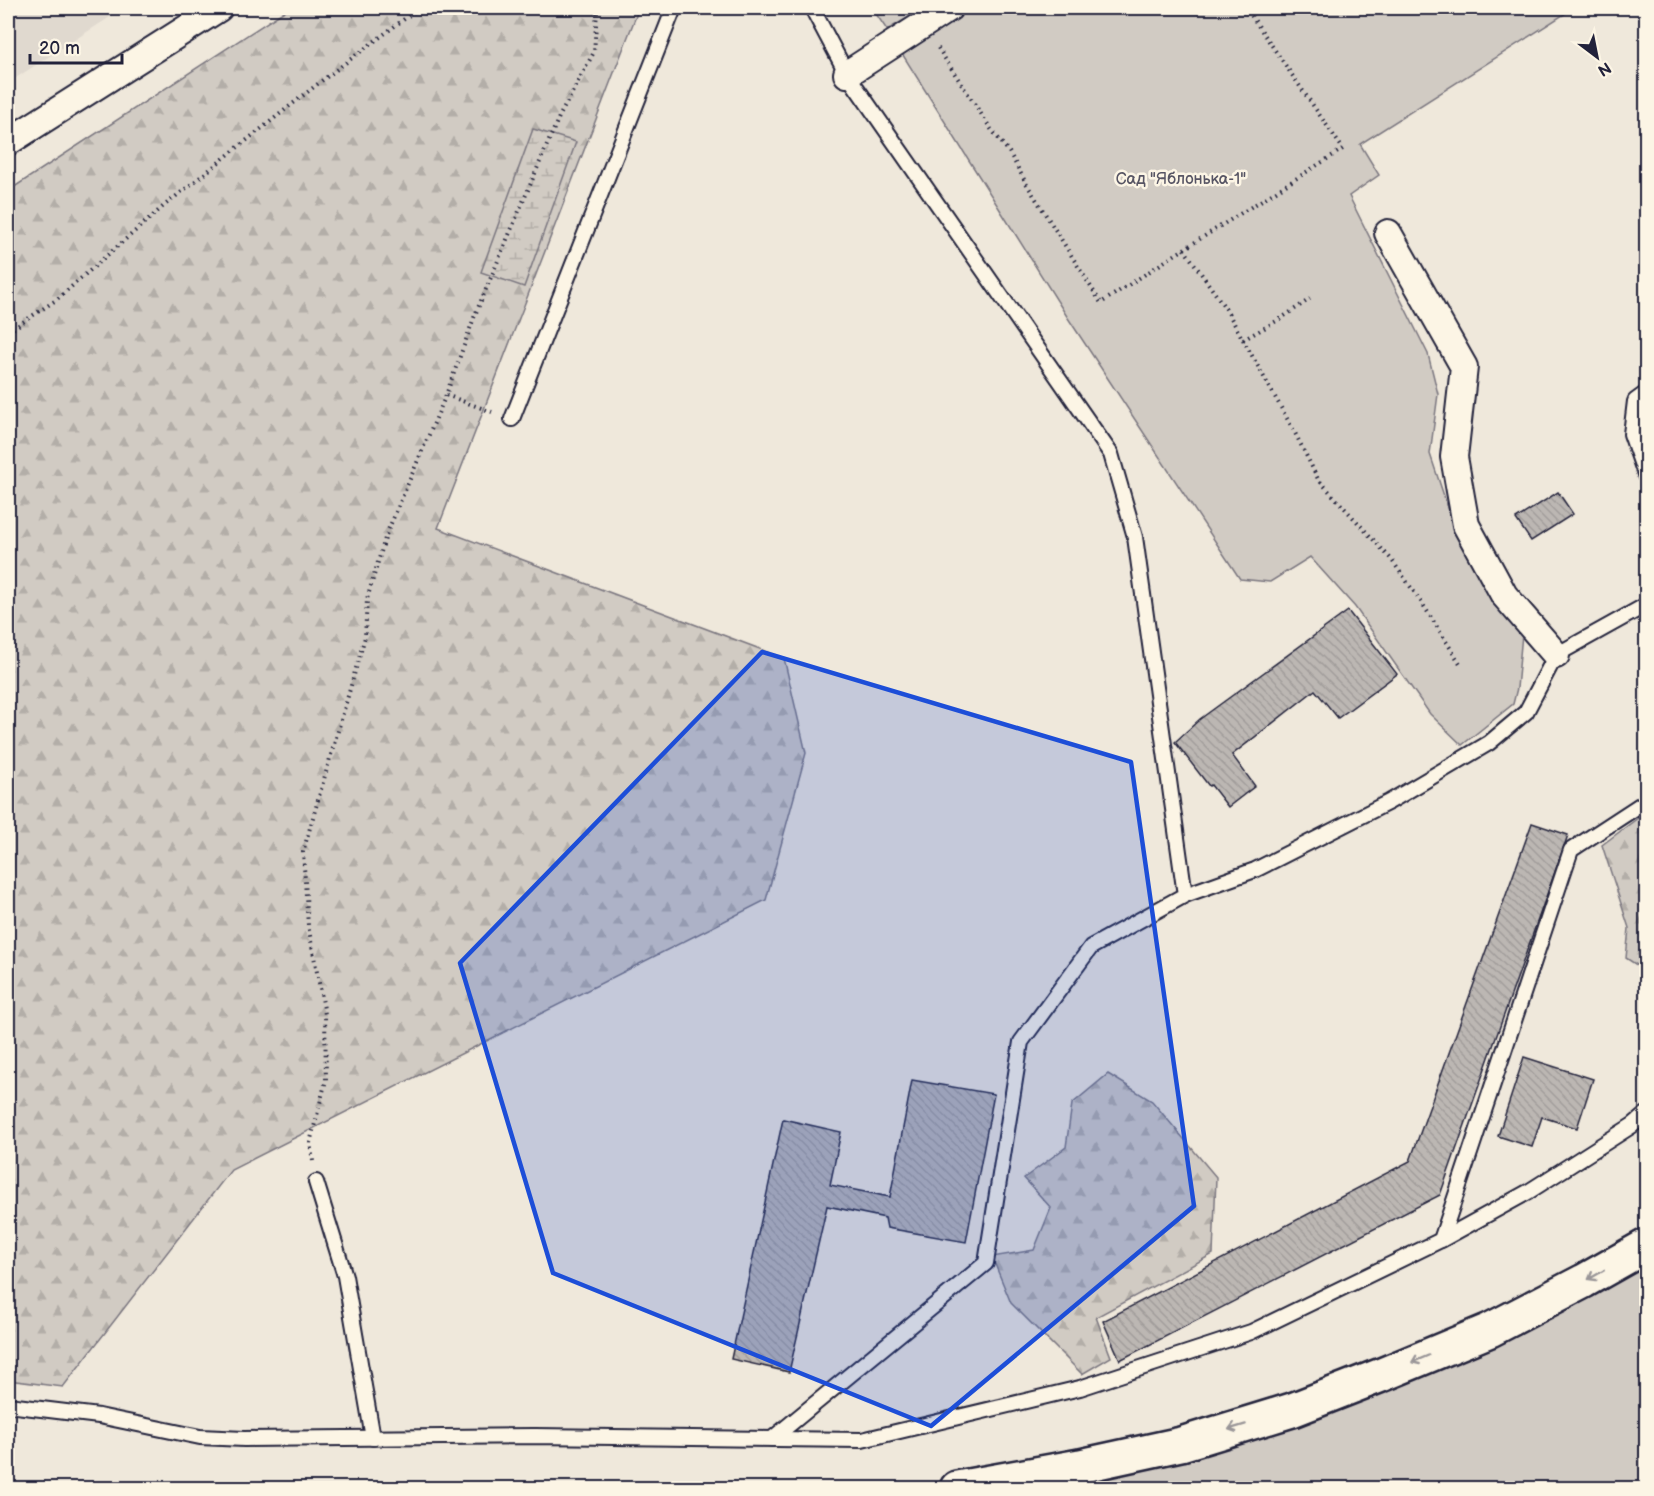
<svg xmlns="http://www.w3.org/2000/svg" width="1654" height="1496" viewBox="0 0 1654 1496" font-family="'Balsamiq Sans',sans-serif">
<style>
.built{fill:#e0d9cf}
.green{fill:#d1cbc3;stroke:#7a767f;stroke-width:1.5}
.forest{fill:url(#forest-firs);stroke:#7a767f;stroke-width:1.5}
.wetland{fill:url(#wetland-marsh);stroke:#7a767f;stroke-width:1.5}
.building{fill:url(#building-back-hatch);stroke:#22223b;stroke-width:1.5}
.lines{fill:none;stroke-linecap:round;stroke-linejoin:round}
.service-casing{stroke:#22223b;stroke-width:18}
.minor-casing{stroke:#22223b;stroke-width:30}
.primary-casing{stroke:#22223b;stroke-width:38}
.path{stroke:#22223b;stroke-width:4;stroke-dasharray:1.5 4.5;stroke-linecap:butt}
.service{stroke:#fcf5e5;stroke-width:14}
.minor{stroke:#fcf5e5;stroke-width:26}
.primary{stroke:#fcf5e5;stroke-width:33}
.oneway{stroke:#9a9698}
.marked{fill:#1d4ed8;fill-opacity:0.2;stroke:#1d4ed8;stroke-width:4.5;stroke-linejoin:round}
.labels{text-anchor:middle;stroke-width:5;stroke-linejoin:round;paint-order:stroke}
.park-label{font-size:16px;fill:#575564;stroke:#fcf5e5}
</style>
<defs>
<pattern id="forest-firs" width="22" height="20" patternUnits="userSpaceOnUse" patternTransform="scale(1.5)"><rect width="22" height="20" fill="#d1cbc3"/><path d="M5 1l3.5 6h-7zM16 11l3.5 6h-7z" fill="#b3aea8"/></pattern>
<pattern id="wetland-marsh" width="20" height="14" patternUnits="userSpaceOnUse" patternTransform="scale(1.5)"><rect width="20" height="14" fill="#d1cbc3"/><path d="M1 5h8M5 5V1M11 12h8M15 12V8" fill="none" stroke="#b3aea8"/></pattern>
<pattern id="building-back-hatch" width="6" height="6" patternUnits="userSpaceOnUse" patternTransform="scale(1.5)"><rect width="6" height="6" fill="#bcb7b3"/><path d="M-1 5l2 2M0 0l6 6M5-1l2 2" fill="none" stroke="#a19d9b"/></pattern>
</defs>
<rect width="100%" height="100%" fill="#efe8db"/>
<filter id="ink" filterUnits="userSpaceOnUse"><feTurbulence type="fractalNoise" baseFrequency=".0167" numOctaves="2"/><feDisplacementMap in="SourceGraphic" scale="12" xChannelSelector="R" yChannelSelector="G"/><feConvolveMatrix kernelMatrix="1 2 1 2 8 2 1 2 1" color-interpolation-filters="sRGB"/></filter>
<g filter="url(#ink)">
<polygon class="built" points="8,8 124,8 8,83"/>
<g class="green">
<polygon points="872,8 1574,8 1360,144 1379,175 1349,196 1428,354 1438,394 1430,454 1455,529 1522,634 1517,688 1513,704 1462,745 1430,714 1355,607 1310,557 1270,582 1240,579 1068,318 901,52 923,39 909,17 887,30"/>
<polygon points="1646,1260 1646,1488 980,1488 1187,1450"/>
</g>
<g class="forest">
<polygon points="289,8 639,8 438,528 784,658 806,753 766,900 231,1170 63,1387 8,1380 8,191"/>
<polygon points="1646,812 1646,971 1626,958 1629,928 1602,845"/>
<polygon points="1108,1074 1152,1101 1216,1177 1213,1254 1096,1317 1111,1357 1082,1374 1011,1303 992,1257 1034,1250 1051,1208 1024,1178 1066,1147 1072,1104"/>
</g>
<polygon class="wetland" points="533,129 576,142 524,287 481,272"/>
<g class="building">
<polygon points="1558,492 1573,514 1531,541 1516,519"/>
<polygon points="1348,611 1397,674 1338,718 1315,690 1232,755 1255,786 1228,807 1211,785 1209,786 1175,742 1200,719"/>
<polygon points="1532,823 1568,835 1440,1195 1120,1360 1103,1321 1410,1161"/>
<polygon points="1524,1057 1593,1079 1577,1128 1542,1117 1532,1147 1498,1136"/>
<polygon points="912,1080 994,1094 966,1242 887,1228 885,1218 827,1206 789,1372 731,1359 783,1119 841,1132 830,1185 890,1197"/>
</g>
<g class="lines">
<defs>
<g id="service">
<polyline points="1646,393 1635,401 1631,434 1646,477"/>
<polyline points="512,419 674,8"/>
<polyline points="1185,895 1255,870 1389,802 1489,743 1526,712 1556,655 1646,605"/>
<polyline points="316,1182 345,1276 373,1438"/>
<polyline points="1441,1240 1571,850 1646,801"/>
<polyline points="8,1405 99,1416 200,1437 244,1439 535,1436 862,1440 1080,1388 1251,1332 1441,1240 1528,1192 1633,1125 1646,1114"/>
<polyline points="772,1439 986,1263 1021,1042 1091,947 1185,895 1135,537 1111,454 847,74 812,8"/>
</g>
<g id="minor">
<polyline points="847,74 949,8"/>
<polyline points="8,142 219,8"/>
<polyline points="1388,233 1464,367 1454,457 1466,525 1504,595 1556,655"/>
</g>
<polyline id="primary" points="957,1488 1080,1466 1181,1444 1292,1410 1384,1374 1490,1330 1584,1281 1646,1246"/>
</defs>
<use href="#service" class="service-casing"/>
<use href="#minor" class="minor-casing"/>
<use href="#primary" class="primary-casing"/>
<g class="path">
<polyline points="938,48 991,129 1009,152 1026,183 1101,303 1173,256 1343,149 1246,8"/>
<polyline points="1184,249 1226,309 1294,431 1318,479 1391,559 1422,603 1461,665"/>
<polyline points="8,332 56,300 165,205 324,79 419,8"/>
<polyline points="1243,340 1280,319 1310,299"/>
<polyline points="446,395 492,412"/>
<polyline points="313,1161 310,1143 326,1080 325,1014 308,925 303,852 365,637 367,599 386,535 446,395 475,315 559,117 594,52 597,12 592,8"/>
</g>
<use href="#service" class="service"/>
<use href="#minor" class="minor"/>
<use href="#primary" class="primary"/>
</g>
<defs><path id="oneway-shaft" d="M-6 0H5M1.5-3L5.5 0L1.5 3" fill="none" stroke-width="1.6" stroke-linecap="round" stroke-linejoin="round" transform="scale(1.5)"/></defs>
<g class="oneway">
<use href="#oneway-shaft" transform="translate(1596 1275) rotate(150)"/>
<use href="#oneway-shaft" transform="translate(1420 1359) rotate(157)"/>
<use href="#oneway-shaft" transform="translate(1237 1427) rotate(163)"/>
</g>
</g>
<path class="marked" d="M762,652L1131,762L1194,1206L931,1426L553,1273L460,963Z"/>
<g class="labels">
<g class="park-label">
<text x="1181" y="184">Сад "Яблонька-1"</text>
</g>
</g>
<rect width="1654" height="1496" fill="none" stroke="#fcf5e5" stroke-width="30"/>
<rect x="15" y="15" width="1624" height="1466" fill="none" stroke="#22223b" stroke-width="2" filter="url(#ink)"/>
<g transform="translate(1597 57) rotate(148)" stroke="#fcf5e5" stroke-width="4.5" paint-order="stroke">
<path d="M0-4.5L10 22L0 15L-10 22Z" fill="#22223b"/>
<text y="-9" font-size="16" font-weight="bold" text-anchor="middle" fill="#22223b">N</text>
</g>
<path d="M30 54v9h92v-9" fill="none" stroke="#22223b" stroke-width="3"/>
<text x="39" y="54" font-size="18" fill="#22223b" stroke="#fcf5e5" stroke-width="4.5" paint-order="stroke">20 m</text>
</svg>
